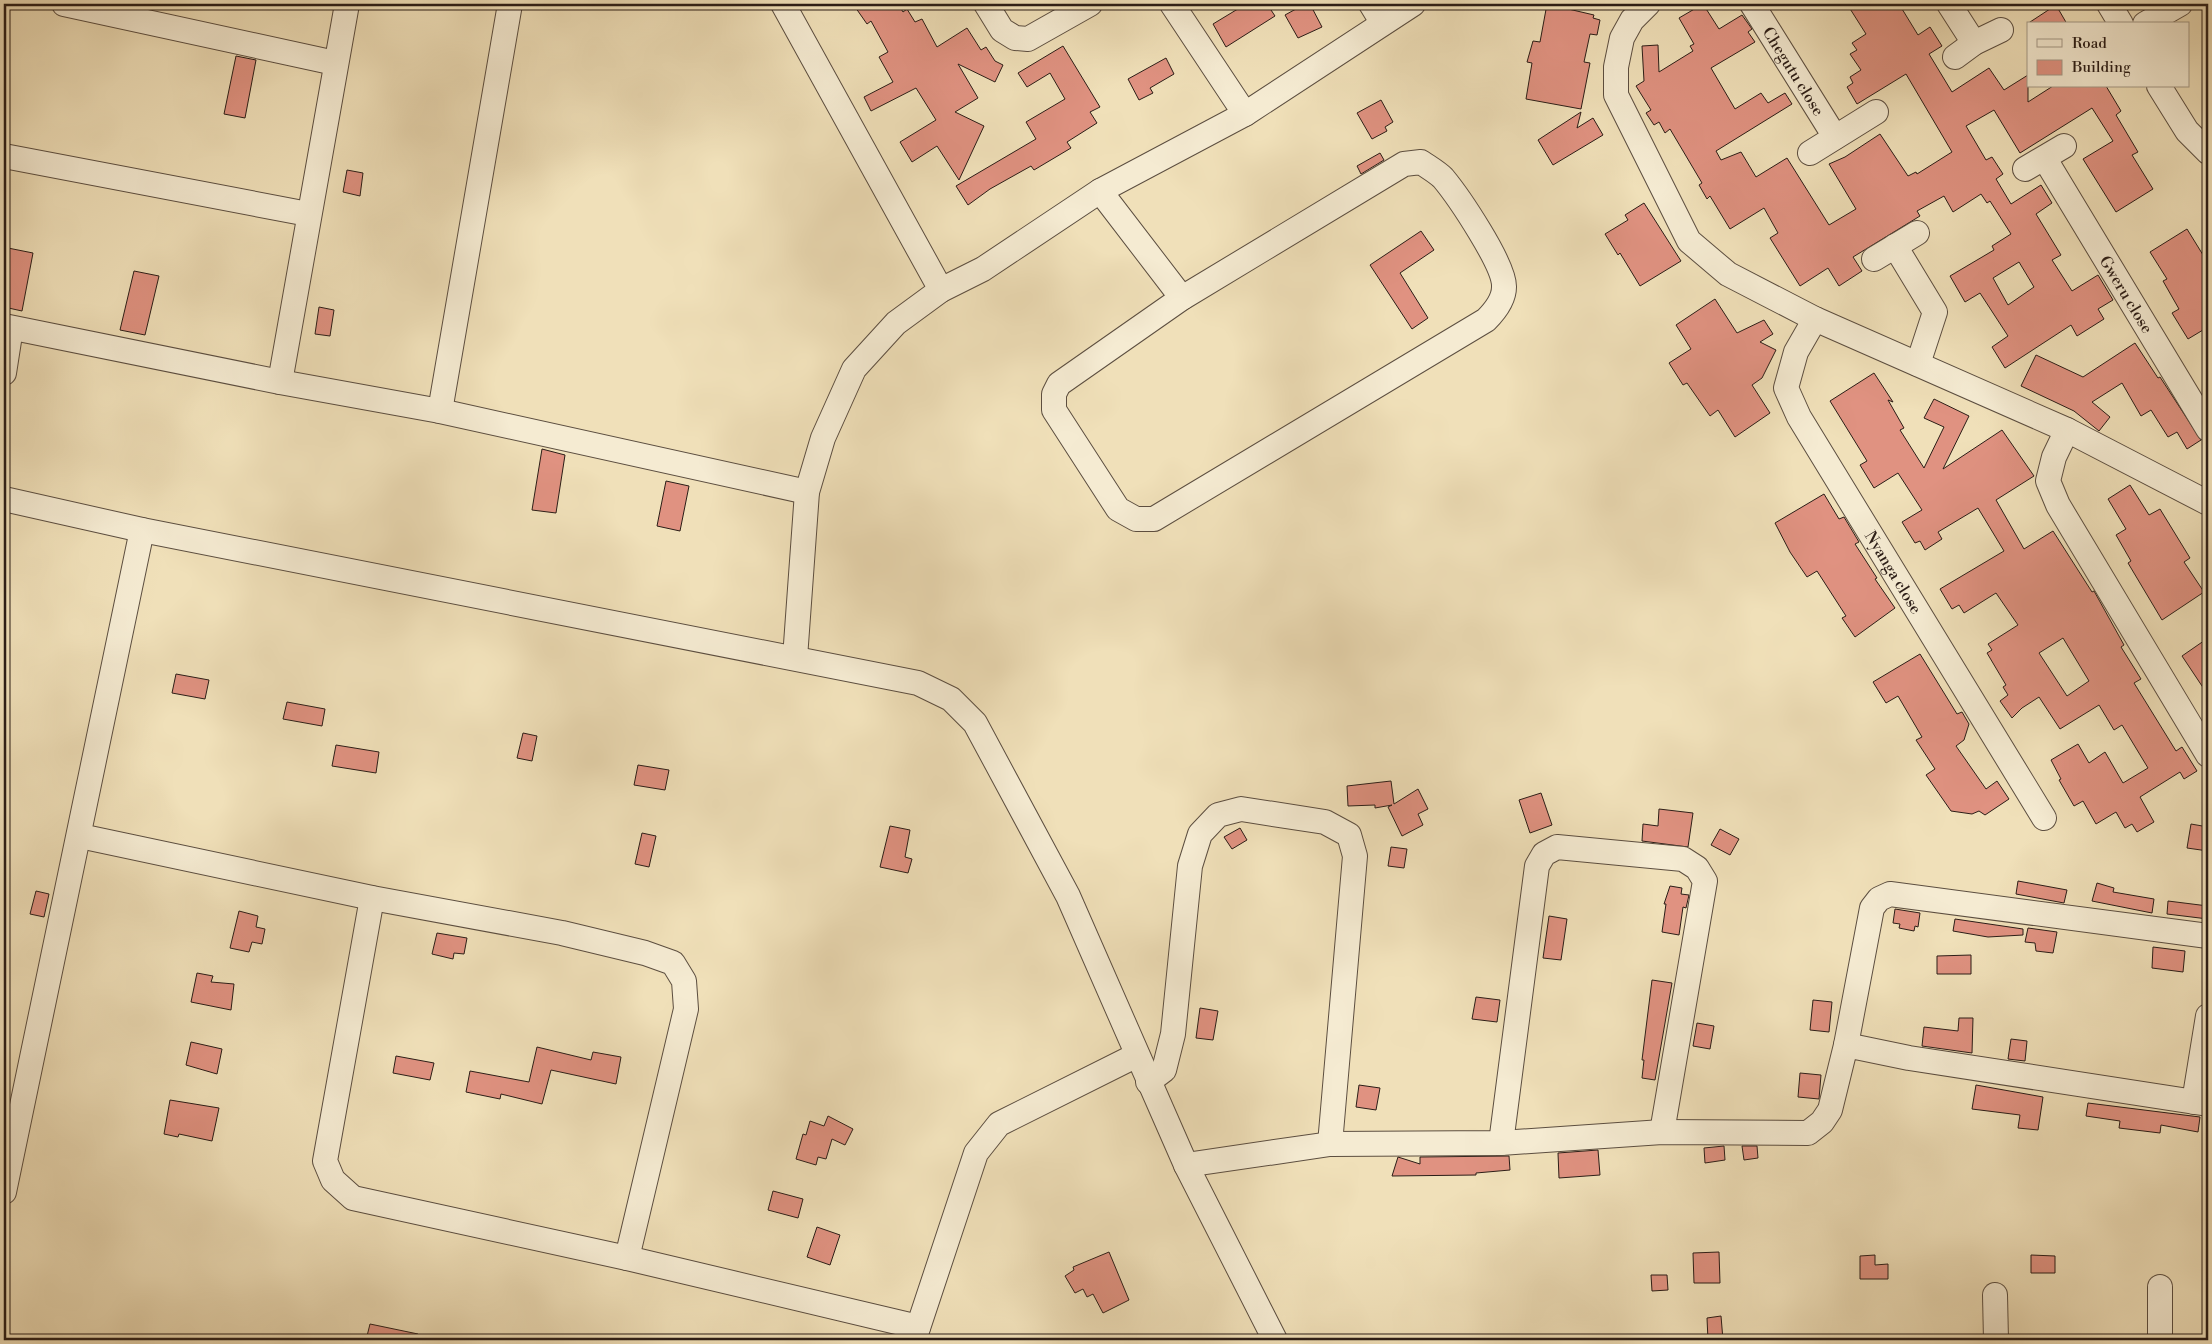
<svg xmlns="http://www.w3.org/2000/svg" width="2212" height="1344" viewBox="0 0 2212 1344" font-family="'Libre Bodoni',serif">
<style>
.building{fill:#e09281;stroke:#2b1d17;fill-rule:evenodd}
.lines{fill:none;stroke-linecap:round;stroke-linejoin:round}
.minor-casing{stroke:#5c4e40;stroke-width:26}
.minor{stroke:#f5ebd2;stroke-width:24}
.labels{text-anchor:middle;stroke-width:4;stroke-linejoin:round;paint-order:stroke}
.street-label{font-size:16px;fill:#2b1d17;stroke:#f5ebd2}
</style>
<rect width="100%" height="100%" fill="#f0e0b9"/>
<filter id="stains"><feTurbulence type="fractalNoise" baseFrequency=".004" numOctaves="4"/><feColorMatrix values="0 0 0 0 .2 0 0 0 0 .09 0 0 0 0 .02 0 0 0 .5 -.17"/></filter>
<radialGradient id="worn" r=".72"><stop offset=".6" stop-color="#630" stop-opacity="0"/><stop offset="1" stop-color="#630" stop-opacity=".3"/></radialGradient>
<g class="building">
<polygon points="853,4 898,4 903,12 907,9 915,22 922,19 937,47 967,28 981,50 986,47 995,61 1003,65 995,82 958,64 978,98 955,112 984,126 959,180 937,146 912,162 900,142 936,120 916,88 871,111 864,97 893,82 879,57 888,52 871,21 867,24"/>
<polygon points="1246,4 1267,4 1275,16 1226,47 1213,24"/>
<polygon points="1305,4 1310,4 1322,27 1298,38 1285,15"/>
<polygon points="1547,4 1594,15 1593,18 1600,20 1597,35 1590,34 1584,62 1590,63 1581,109 1526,99 1532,63 1527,62 1533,41 1540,42"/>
<path d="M1703,4L1719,29L1742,15L1752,29L1748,32L1755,42L1711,68L1735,109L1761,93L1768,103L1785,93L1792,104L1716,151L1721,160L1741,152L1756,177L1787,158L1829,225L1856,209L1829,164L1845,157L1880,134L1908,176L1916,172L1917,174L1952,152L1906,74L1857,104L1847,87L1853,83L1850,77L1861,70L1850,54L1857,50L1852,43L1866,34L1847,4H1899L1918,35L1930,27L1942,46L1929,54L1952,92L1989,68L2004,90L2028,75V102L2053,86H2106L2121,111L2116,115L2138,152L2132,155L2153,189L2116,212L2083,159L2113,141L2092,108L2020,153L1994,110L1966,126L1986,160L1992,157L2003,174L1996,179L2011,204L2041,185L2052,203L2036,214L2061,255L2052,260L2072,291L2098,275L2113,300L2098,309L2104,319L2077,336L2071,325L2005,368L1992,347L2008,336L1980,293L1965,302L1950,276L1994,250L1992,246L2011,234L1990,201L1987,203L1981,194L1953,212L1944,196L1917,211L1920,216L1853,257L1862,271L1839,286L1828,268L1800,286L1770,238L1778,233L1764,208L1730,229L1710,196L1707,199L1699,185L1702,183L1670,129L1665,133L1659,122L1654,125L1646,113L1651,110L1636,86L1644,81L1642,46L1658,45L1659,72L1693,51L1690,46L1694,44L1679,18ZM2019,262L2034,287L2008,305L1993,278Z"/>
<polygon points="2056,5 2067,24 2027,24"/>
<polygon points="1063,46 1100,107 1090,112 1097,123 1067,142 1071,148 1034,170 1031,166 990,189 968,205 956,186 1036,139 1026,122 1065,99 1050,73 1027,87 1018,73"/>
<polygon points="236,56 256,60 245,118 224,114"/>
<polygon points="1166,58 1174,74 1150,88 1153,93 1139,100 1128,79"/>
<polygon points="1381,100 1393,122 1385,127 1387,131 1372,139 1357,113"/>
<polygon points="1581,112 1577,128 1593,118 1603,135 1553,165 1538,140"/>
<polygon points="1380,153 1384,160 1361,174 1357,166"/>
<polygon points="347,170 363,173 360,196 343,192"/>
<polygon points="1644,203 1681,261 1640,286 1620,253 1618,255 1605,234 1628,220 1625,215"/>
<polygon points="2187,229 2208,263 2208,327 2188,339 2172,313 2179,309 2163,281 2167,279 2150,252"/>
<polygon points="1421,231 1434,250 1400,273 1428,318 1412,329 1370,265"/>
<polygon points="8,248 33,253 22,311 4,307 4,270"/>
<polygon points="134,271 159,276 145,335 120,330"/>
<polygon points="1715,299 1737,333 1764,320 1773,334 1760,342 1776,350 1762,378 1752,385 1770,413 1735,437 1718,410 1710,416 1687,383 1683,385 1669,363 1691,349 1676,325"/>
<polygon points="319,307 334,310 330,336 315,334"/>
<polygon points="2135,343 2158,378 2160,377 2201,440 2187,449 2177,432 2168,437 2151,410 2141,416 2122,383 2092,402 2110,417 2099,431 2074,411 2021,386 2036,355 2083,377"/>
<path d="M1874,373L1893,402L1888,400L1904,428L1900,430L1924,468L1944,427L1924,418L1934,399L1969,416L1943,469L2002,430L2034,476L1996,500L2024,549L2053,531L2092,592L2094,591L2124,645L2121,647L2141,679L2134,683L2176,751L2182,747L2197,771L2184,779L2180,772L2140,797L2154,822L2137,832L2132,824L2125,828L2116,812L2096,824L2083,801L2074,806L2059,780L2061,779L2051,760L2078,744L2089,763L2105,752L2123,783L2148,768L2122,725L2114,730L2099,705L2060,729L2039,697L2022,708L2012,718L2000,701L2008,695L2003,687L2006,685L1987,653L1992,650L1988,644L2018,625L1996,593L1964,613L1959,605L1952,609L1940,589L2004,551L1978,508L1938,532L1942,539L1925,550L1920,541L1915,543L1902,522L1922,510L1898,473L1874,488L1860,465L1867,461L1830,401ZM2063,638L2089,681L2067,696L2039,653Z"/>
<polygon points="542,449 565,455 556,513 532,510"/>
<polygon points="666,481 689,486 680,531 657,526"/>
<polygon points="2130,485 2149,515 2160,509 2190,558 2184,562 2204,592 2162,620 2128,563 2131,561 2116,535 2126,529 2108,499"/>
<polygon points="1824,494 1839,519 1844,517 1859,542 1855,544 1877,578 1875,579 1895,608 1855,637 1842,618 1846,616 1817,571 1807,577 1790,552 1775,523"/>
<polygon points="2208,638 2208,695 2182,656"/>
<polygon points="1920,654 1957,714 1962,712 1969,724 1964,740 1956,746 1986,789 1997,781 2009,799 1985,815 1979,811 1972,814 1951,811 1926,775 1935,769 1916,740 1922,737 1898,696 1886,703 1873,682"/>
<polygon points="176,674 209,680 205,699 172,693"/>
<polygon points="287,702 325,709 322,726 283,719"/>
<polygon points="523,733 537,736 532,761 517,758"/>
<polygon points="336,745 379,752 376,773 332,766"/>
<polygon points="638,765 669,770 665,790 634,785"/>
<polygon points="1391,781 1394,804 1418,789 1428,809 1418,814 1423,825 1402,836 1388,807 1392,805 1375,808 1375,805 1348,806 1347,786"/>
<polygon points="1541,793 1552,825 1530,833 1519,800"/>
<polygon points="1659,809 1693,813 1688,847 1642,841 1643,824 1658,826"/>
<polygon points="2191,824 2208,827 2208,851 2187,848"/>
<polygon points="890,826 910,830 905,857 912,859 908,873 880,867"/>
<polygon points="1240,828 1247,840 1232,849 1224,837"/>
<polygon points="1720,829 1739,839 1730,855 1711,845"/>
<polygon points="642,833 656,836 649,867 635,864"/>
<polygon points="1391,847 1407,849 1404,868 1388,866"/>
<polygon points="2018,881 2067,890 2064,903 2016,894"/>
<polygon points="2097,883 2114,888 2113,892 2154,899 2152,913 2092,901"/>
<polygon points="1670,886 1682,888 1681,894 1689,895 1686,908 1683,907 1679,935 1662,932 1666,904 1664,904"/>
<polygon points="36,891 49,894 44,917 30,914"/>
<polygon points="2168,901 2208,906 2208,919 2167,914"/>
<polygon points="1895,909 1920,913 1918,927 1915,926 1914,931 1899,928 1900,924 1893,923"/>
<polygon points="239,911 258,916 256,927 265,929 262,944 252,942 249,952 230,948"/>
<polygon points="1549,916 1567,919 1561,960 1543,958"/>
<polygon points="1955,919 2023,929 2023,935 1988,937 1953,931"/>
<polygon points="2028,928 2057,932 2053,953 2036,951 2035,943 2025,942"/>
<polygon points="437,933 467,938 464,954 454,953 453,959 432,954"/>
<polygon points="2153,947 2185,951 2183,972 2152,968"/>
<polygon points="1971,955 1971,974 1937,974 1937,956"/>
<polygon points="197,973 213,976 211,982 234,984 231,1010 191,1002"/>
<polygon points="1652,980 1672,983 1655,1080 1642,1078 1644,1060 1642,1060"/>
<polygon points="1476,997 1500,1000 1497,1022 1472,1019"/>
<polygon points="1813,1000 1832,1002 1829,1032 1810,1030"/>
<polygon points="1200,1008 1218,1011 1213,1040 1196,1038"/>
<polygon points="1959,1018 1973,1018 1972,1053 1922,1046 1924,1027 1958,1031"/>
<polygon points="1697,1023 1714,1026 1710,1049 1693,1046"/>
<polygon points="2011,1039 2027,1041 2025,1061 2008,1059"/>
<polygon points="191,1042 222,1049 217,1074 186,1065"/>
<polygon points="537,1047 591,1060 593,1052 621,1057 616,1084 551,1070 542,1104 501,1094 500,1099 466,1092 470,1071 529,1082"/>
<polygon points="396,1056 434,1063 430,1080 393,1073"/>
<polygon points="1800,1073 1821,1075 1819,1099 1798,1097"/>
<polygon points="1359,1085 1380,1088 1376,1110 1356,1107"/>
<polygon points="1976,1085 2043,1097 2038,1130 2018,1128 2020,1115 1972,1109"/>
<polygon points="170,1100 219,1108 212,1141 179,1134 178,1137 164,1134"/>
<polygon points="2088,1103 2200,1117 2198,1132 2161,1125 2160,1133 2119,1128 2120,1121 2086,1116"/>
<polygon points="828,1116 853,1129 845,1145 832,1139 826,1159 818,1157 816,1165 796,1159 803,1134 806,1135 810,1121 824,1126"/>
<polygon points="1724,1146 1725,1160 1705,1163 1704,1148"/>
<polygon points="1742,1146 1757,1146 1758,1158 1744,1160"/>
<polygon points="1598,1150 1600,1175 1559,1178 1558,1153"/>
<polygon points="1509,1156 1510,1170 1476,1173 1476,1175 1392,1176 1398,1157 1420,1164 1420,1157"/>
<polygon points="773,1191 803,1199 798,1218 768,1210"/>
<polygon points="817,1227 840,1235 830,1265 807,1257"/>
<polygon points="1109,1252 1129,1300 1103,1313 1093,1294 1087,1297 1083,1289 1075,1293 1065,1276 1074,1270 1073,1267"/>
<polygon points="1719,1252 1720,1283 1694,1283 1693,1253"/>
<polygon points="1875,1255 1875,1265 1888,1264 1888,1279 1860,1279 1860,1256"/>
<polygon points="2031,1255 2055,1256 2055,1273 2031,1273"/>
<polygon points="1651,1275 1667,1275 1668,1290 1652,1291"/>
<polygon points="1721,1316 1723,1340 1708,1340 1707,1318"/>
<polygon points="370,1324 418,1334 417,1340 366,1340"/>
</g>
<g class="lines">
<defs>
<g id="minor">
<polyline points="64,4 335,63"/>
<polyline points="783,4 941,290"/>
<polyline points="986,4 1002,30 1015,38 1028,39 1090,4"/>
<polyline points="1172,4 1245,114"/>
<polyline points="1371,4 1382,22"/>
<polyline points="1648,4 1632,20 1622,38 1616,67 1616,95 1689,241 1728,274 1815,319 2067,430 2208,503"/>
<path id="s1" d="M1752,4L1835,137"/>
<polyline points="1949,4 1974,43"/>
<polyline points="2109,4 2121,24"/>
<polyline points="2145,24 2180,4"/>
<polyline points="1955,57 1974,43 2001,30"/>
<polyline points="2159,86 2187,131 2208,152"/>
<polyline points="1810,153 1876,112"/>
<polyline points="4,156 308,214"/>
<path id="s2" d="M2045,159L2208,429"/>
<path d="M1421,162C1428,167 1437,172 1443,178C1458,196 1505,265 1504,287C1504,300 1494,312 1486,320L1154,519H1136L1118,509L1054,410V394L1059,384L1182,298L1404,164Z"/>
<polyline points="2025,169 2064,146"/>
<polyline points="1100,191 1182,298"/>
<polyline points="1895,246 1935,312 1918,364"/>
<polyline points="1874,259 1917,233"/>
<path id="s3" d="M1815,319L1796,352L1786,388L1799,417L2044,818"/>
<polyline points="4,326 280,382 440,411 807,492"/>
<polyline points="4,373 11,328"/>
<polyline points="280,382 347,4"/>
<polyline points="440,411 510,4"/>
<polyline points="2067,430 2054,457 2048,481 2058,505 2208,755"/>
<polyline points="4,499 142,530 918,683 951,699 975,723 1068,896 1186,1165 1275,1340"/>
<polyline points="795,658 807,492 823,438 854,369 896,323 941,290 983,269 1100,191 1245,114 1413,4"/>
<polyline points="80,836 372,898 562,933 645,953 673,963 684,981 686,1009 627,1258"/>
<polyline points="372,898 325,1161 333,1180 353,1198 627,1258 918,1327"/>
<polyline points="1846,1045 1872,908 1879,899 1890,894 2208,936"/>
<polyline points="1148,1082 1164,1070 1173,1034 1190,866 1200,834 1218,815 1241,809 1325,822 1349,835 1355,856 1330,1144"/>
<polyline points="2194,1102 2208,1016"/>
<polyline points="1501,1143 1537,866 1544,854 1557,847 1683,859 1697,868 1705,881 1662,1132"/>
<polyline points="1186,1165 1330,1144 1501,1143 1662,1132 1808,1133 1822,1122 1830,1110 1846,1045 1909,1058 2208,1104"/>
<polyline points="4,1192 142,530"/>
<polyline points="2160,1287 2160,1340"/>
<polyline points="1995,1295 1996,1340"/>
<polyline points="914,1340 976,1153 999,1124 1137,1055"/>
</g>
</defs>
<use href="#minor" class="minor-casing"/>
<use href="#minor" class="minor"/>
</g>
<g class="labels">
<g class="street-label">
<text dy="6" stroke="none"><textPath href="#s1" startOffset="79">Chegutu close</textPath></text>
<text dy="6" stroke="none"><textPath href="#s2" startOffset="158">Gweru close</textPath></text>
<text dy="6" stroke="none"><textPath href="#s3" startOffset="289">Nyanga close</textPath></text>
</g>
</g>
<rect width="2212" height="1344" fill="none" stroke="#f0e0b9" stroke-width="20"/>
<rect x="5" y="5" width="2202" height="1334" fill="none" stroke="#2b1d17" stroke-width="2.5"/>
<rect x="10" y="10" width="2192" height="1324" fill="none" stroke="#2b1d17"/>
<rect x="2027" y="22" width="162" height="65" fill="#f5ebd2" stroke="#a49987"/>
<rect x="2037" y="39" width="25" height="8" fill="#f5ebd2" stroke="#a49987"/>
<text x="2072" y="48" font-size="15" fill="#2b1d17">Road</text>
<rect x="2037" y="60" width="25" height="15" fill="#e09281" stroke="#a49987"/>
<text x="2072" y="72" font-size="15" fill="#2b1d17">Building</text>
<rect width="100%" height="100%" filter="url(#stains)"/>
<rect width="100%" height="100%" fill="url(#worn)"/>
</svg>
